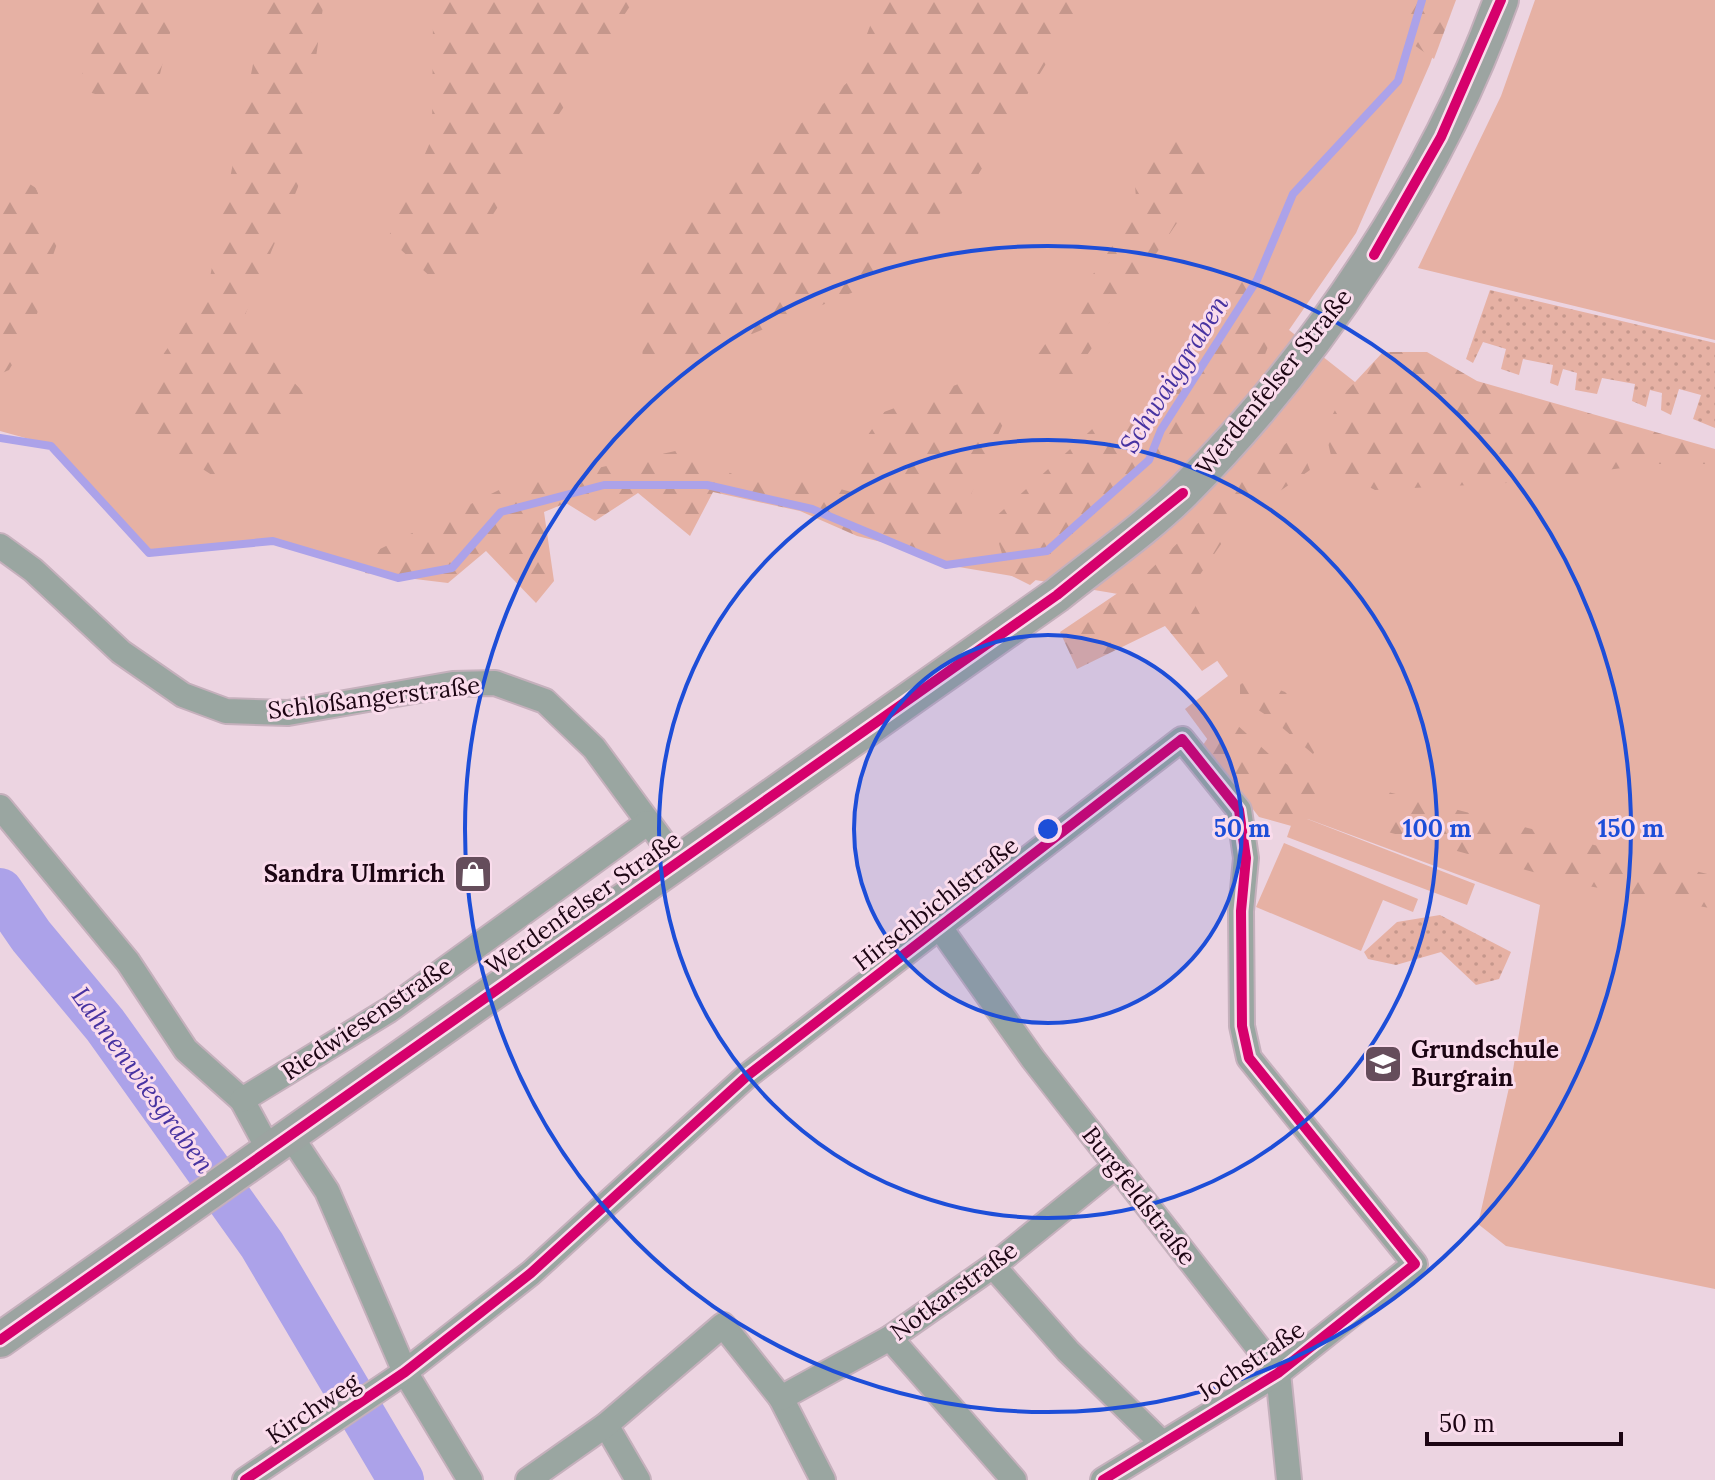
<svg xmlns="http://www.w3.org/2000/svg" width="1715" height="1480" viewBox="0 0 1715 1480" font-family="Lora,serif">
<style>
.grass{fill:#e6b1a4}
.forest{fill:url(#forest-firs)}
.park{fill:url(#park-dots)}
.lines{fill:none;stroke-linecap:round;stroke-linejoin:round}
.stream{stroke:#aca2e9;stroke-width:8}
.river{stroke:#aca2e9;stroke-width:46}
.street-casing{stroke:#c5b0bc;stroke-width:28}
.secondary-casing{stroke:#c5b0bc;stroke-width:38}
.street{stroke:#9aa6a1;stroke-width:24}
.secondary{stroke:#9ca4a1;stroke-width:34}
.cycleway-casing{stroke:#fadcec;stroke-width:15}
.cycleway{stroke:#d6006c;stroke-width:10}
.ring{fill:none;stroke:#1d4ed8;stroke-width:4}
.labels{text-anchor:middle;stroke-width:6;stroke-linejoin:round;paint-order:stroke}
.street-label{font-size:24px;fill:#1c0513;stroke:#fadcec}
.poi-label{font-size:24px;font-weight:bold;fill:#1c0513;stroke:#fadcec;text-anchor:end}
.water-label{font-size:26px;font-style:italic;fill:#4733a1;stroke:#fadcec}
.centre{fill:#1d4ed8;stroke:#fadcec;stroke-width:4}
.ring-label{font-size:24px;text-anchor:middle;font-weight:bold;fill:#1d4ed8;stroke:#fadcec;stroke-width:6;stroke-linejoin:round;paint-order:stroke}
</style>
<defs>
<pattern id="forest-firs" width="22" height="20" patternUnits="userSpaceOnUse" patternTransform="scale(2)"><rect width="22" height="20" fill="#e6b1a4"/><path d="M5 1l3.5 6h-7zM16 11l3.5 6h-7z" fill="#c5978c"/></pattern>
<pattern id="park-dots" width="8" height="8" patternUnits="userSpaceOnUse" patternTransform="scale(2)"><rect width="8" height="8" fill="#e6b1a4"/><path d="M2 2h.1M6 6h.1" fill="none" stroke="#c5978c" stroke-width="1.8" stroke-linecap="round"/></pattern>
</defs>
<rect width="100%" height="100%" fill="#ecd4e1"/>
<g class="grass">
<polygon points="0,0 1452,0 1430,64 1356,233 1289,330 1360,386 1715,457 1715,1289 1506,1246 1478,1224 1513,1070 1540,905 1297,815 1475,884 1467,905 1287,837 1295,814 1251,798 1185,709 1228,676 1177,604 947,565 812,508 707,484 604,484 398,577 273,540 150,551 51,445 0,431"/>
<polygon points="1535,0 1715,0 1715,340 1418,268 1501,96"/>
<polygon points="1284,843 1418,899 1413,912 1383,900 1361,951 1256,907"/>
</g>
<g class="forest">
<polygon points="85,0 178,0 151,111 82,90"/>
<polygon points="266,0 324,0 298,187 240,327 311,400 215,477 120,416 207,292"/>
<polygon points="445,0 634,0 444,289 388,238 432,138 433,15"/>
<polygon points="880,0 1085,0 973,183 856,291 687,361 643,361 637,268 849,81"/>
<polygon points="1414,0 1456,0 1434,59 1404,38"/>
<polygon points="1188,132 1209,176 1066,386 1033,362 1137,210 1133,161"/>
<polygon points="14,174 36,188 57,244 51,261 41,273 39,307 32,331 9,370 0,374 0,196"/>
<polygon points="1239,279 1285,304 1262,362 1150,481 1030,585 1008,574 992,520 1100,422 1155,418 1189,329 1219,310"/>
<polygon points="1383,352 1427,352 1477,381 1715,449 1715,464 1653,464 1507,483 1375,490 1334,469 1325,429 1343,395"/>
<polygon points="961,383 1008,413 951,538 922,552 857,536 800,511 713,492 690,536 638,493 595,521 566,503 544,512 554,581 536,603 486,551 448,583 365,573 380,549 501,489 680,450 741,478 800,478 855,493 856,452 884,412"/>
<polygon points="1296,435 1310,470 1237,521 1188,592 1223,657 1202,671 1165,626 1077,669 1060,632 1146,574 1244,478"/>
<polygon points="1254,680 1285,692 1299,706 1304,727 1318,747 1313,754 1272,719 1240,698 1240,684"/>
<polygon points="1236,724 1269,754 1318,782 1323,809 1295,827 1259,817 1203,745 1216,726"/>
<polygon points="1388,792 1715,876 1715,909 1577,884 1377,829"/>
</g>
<g class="park">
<polygon points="1490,290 1715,343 1715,428 1693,419 1701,395 1679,389 1671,415 1661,410 1662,393 1650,390 1646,407 1632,401 1635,384 1602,378 1597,394 1575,390 1577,373 1563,369 1558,386 1550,383 1553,365 1523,359 1519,375 1501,369 1506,349 1483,342 1473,363 1466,359"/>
<polygon points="1440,915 1511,952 1499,979 1476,985 1441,952 1396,965 1368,959 1364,952 1397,922"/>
</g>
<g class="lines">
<polyline class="stream" points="0,438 51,446 149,553 273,541 398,578 452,568 501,512 604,485 707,485 812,509 946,565 1047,551 1149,460 1161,430 1257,280 1293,194 1398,81 1422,0"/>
<polyline class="river" points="0,891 31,936 105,1025 262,1245 401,1480"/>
<defs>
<g id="street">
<polyline points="0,546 33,570 121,652 183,695 226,711 288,713 453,684 495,683 545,701 594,748 677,861"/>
<polyline points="0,807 128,962 186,1050 242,1100 269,1150"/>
<polyline points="941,929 1033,1059 1278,1373 1289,1480"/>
<polyline points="242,1100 389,1010 647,823"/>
<polyline points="290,1135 327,1191 405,1372 470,1480"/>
<polyline points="993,1266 1068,1351 1161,1442"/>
<polyline points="890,1338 1014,1480"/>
<polyline points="781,1398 823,1480"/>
<polyline points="606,1425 638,1480"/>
<polyline points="245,1480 405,1372 531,1273 747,1076 1182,739 1239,810 1246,858 1241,911 1242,1026 1249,1058 1415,1264 1278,1373 1103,1480"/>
<polyline points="528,1480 606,1425 723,1325 781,1398 890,1338 993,1266 1115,1167"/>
</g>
<path id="secondary" d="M0,1340L1057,595C1099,561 1146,529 1184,491C1316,359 1438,176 1501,0"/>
</defs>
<use href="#street" class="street-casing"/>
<use href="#secondary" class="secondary-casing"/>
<use href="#street" class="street"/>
<use href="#secondary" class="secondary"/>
<defs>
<g id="cycleway">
<polyline points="1374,255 1441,137 1501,0"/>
<polyline points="0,1340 1057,595 1183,493"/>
<polyline points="245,1480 405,1372 531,1273 747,1076 1182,739 1239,810 1246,858 1241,911 1242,1026 1249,1058 1415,1264 1278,1373 1103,1480"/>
</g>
</defs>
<use href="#cycleway" class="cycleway-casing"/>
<use href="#cycleway" class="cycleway"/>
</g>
<circle cx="1048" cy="829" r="194" fill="#1d4ed8" fill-opacity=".12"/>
<g class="ring">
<circle cx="1048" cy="829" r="194"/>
<circle cx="1048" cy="829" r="389"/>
<circle cx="1048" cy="829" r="583"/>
</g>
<defs>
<symbol id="shop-square" viewBox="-11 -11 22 22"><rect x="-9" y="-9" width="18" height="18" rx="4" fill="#654d5b" stroke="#fadcec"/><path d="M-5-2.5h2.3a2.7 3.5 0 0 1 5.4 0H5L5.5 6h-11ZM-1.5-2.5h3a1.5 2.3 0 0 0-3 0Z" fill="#fff"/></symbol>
<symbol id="school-square" viewBox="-11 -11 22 22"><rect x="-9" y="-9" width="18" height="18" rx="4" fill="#654d5b" stroke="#fadcec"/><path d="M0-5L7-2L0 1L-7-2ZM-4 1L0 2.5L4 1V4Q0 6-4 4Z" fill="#fff"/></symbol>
</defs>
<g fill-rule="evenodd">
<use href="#shop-square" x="451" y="852" width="44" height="44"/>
<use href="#school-square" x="1361" y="1042" width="44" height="44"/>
</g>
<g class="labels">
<g class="street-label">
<text transform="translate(1274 382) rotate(-51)" y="8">Werdenfelser Straße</text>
<text transform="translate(374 698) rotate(-7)" y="8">Schloßangerstraße</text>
<text transform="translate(583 903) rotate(-35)" y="8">Werdenfelser Straße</text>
<text transform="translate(936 904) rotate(-38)" y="8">Hirschbichlstraße</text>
<text transform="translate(367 1019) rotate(-34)" y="8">Riedwiesenstraße</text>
<text transform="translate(1139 1196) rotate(52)" y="8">Burgfeldstraße</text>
<text transform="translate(954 1291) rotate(-36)" y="8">Notkarstraße</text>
<text transform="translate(1251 1361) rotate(-34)" y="8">Jochstraße</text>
<text transform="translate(313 1409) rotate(-34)" y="8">Kirchweg</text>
</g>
<g class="poi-label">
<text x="445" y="882">Sandra Ulmrich</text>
<text x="1411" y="1058" text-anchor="start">Grundschule<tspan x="1411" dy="28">Burgrain</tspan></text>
</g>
<g class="water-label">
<text transform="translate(1174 374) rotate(-58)" y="9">Schwaiggraben</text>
<text transform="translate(143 1080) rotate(54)" y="9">Lahnenwiesgraben</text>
</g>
</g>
<circle cx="1048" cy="829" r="12" class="centre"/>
<g class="ring-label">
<text x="1242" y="837">50 m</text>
<text x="1437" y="837">100 m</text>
<text x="1631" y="837">150 m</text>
</g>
<path d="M1427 1432v12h194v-12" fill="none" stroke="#1c0513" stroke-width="4"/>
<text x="1439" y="1432" font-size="24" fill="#1c0513" stroke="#fadcec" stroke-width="6" paint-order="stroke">50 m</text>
</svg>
